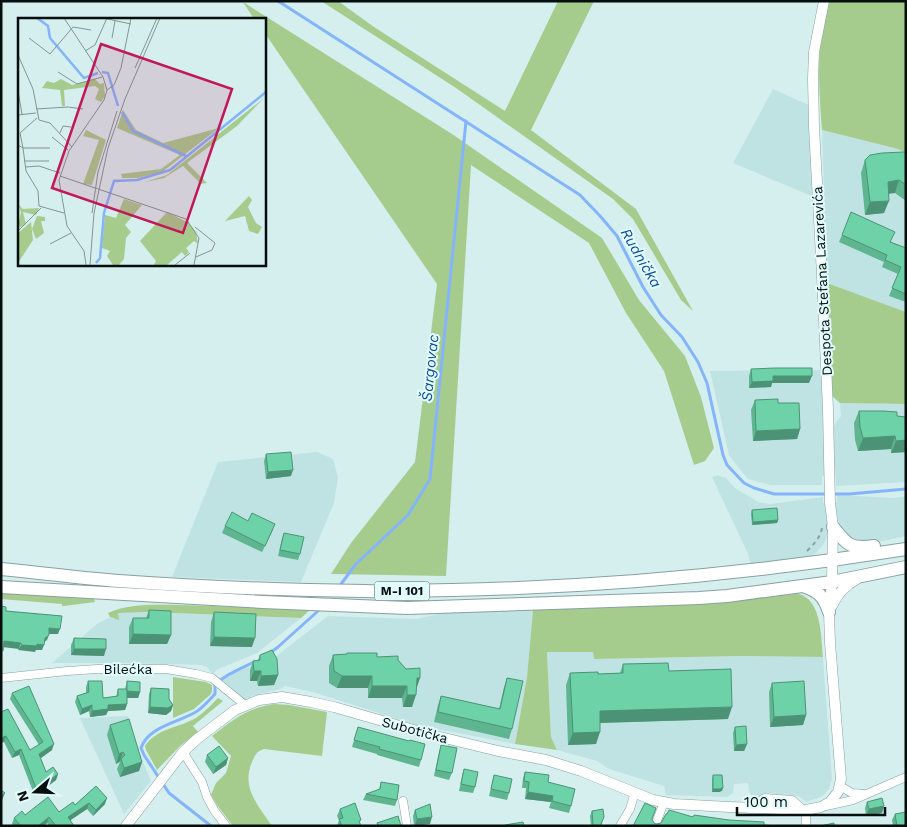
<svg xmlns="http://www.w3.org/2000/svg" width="907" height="827" viewBox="0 0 907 827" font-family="'Work Sans',sans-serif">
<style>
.built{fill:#bfe3e3}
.green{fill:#a6cc8d}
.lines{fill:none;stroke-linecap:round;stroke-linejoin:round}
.stream{stroke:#84b4fb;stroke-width:3}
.minor-casing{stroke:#88a0a0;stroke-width:9}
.tertiary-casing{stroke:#88a0a0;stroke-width:11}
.primary-casing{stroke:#88a0a0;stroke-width:14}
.path{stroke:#8ca0a0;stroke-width:2;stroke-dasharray:4 4;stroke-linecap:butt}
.minor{stroke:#fff;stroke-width:8}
.tertiary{stroke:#fff;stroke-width:10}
.primary{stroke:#fff;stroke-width:12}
.wall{fill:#5eb590}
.shaded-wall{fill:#4c9376}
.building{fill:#6dd2a8;stroke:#4c9376}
.labels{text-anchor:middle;stroke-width:4;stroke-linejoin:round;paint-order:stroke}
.shield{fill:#e2fcfc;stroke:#485555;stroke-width:1}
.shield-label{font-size:12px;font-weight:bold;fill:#060e0e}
.street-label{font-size:14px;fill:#060e0e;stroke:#e2fcfc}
.water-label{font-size:15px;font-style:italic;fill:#0f4c9d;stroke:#e2fcfc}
.inset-river{fill:none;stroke:#84b4fb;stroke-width:2.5}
.inset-road{fill:none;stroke:#829595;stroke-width:1}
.view{fill:#c2185b;fill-opacity:0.15;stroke:#c2185b;stroke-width:2.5}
.inset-edge{fill:none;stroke:#060e0e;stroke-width:2.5}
</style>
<rect width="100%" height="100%" fill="#d5efef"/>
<g class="built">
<polygon points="773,89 811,106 814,197 733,163"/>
<polygon points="822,130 898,149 906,153 906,312 827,283"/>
<polygon points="824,370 825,476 822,476 822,485 771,485 748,479 738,467 729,455 710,371"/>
<polygon points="840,403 906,404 906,482 836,486 833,428 836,422 841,416"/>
<polygon points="317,452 333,459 338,477 334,503 301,582 172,577 218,462"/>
<polygon points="718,475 726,478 735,488 758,502 770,504 823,497 823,503 827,503 828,527 826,539 823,545 815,554 804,558 751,566 748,554 712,477"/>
<polygon points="837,495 895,498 906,496 906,536 878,542 853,541 839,526 835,503 837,503"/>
<polygon points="462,609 533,610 527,677 515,744 416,725 313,692 285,686 281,689 252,696 245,700 221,681 231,674 275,657 328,616 416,619"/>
<polygon points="148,612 301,618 257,653 216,670 213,675 207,667 201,665 121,663 52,663 97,624 110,617 114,619 118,613"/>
<polygon points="547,652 593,652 594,659 740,656 823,657 832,779 829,789 824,795 818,798 806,802 799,796 765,793 758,799 751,795 749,791 748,783 734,784 733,793 727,797 666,795 664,786 609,769 597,761 557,750 551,737"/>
<polygon points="128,716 130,729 133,738 151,781 124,814 80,718"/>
</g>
<g class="green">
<polygon points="321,1 338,1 374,27 505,111 558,1 594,1 531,130 636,209 693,311 681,300 633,219 613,199 456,88"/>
<path d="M829,1H906V153L898,149L822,130C819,87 815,43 829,1Z"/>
<polygon points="243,2 452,134 602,238 639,300 685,356 701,397 714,448 705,461 694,465 664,371 626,313 589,243 471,165 446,576 331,574 351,543 415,462 437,284 264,32 264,19 254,19"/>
<polygon points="827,283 906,312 906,404 840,403 832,396"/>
<polygon points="1,593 94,599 95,602 64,606 62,606 62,604 1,599"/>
<path d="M791,593C794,593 796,593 799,594C822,600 821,638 823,657L740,656L594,659L593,652H547L551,737L557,750L515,744L527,677L533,610L628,607L698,603Z"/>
<path d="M180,605L311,609L301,618L148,612L118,613L119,620L110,617L108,613C131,603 155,605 180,605Z"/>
<polygon points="173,677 206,682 212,685 212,691 211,694 194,709 173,718"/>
<path d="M218,698L223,701L193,726L198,732L180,746L157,770L146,750L145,746C156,729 177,728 194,719C203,714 211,705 218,698Z"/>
<path d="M274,704L289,705L327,712L322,756L264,749C257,751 255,755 252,762C241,788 258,805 272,826H233L217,805L211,795L216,783L226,773L231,756L212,736C232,720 248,708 274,704Z"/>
</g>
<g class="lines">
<g class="stream">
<polyline points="278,1 580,195 601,217 617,236 643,287 661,315 682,337 698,362 707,383 723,455 727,465 744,483 754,488 774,494 849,494 906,489"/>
<polyline points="341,584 356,564 408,515 430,479 466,121"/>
<polyline points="270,653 278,647 318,611"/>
<path d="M211,826L169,793L144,755L141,748C148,727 176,723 194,713C202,709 208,701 215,694V685C226,674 240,669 254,662"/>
</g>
<defs>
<g id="minor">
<polyline points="1,678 67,671 97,669 166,669 196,674 212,678 245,705"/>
<polyline points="183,752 202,782 207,797 214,810 226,826"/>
<polyline points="840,786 852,793 864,794"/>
<polyline points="403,801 407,826"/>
<polyline points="826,806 853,800 906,777"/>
<polyline points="806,810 806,826"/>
<polyline points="620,826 630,809 635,792"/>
<polyline points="655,826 664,802"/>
</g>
<g id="tertiary">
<path d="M832,606C838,593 845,586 857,579"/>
<polyline points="750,808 765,799 792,801 802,810"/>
<polyline points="126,826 183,752 197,739 235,710 259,700 282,697 311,702 334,707 424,733 498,751 546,760 581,771 653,800 674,804 729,807 806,810 821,807 830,802 838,792 841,779 830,643 829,612 832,582 833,527 830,503 828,410 822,275 814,127 813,79 814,52 824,1"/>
</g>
<g id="primary">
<path d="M833,527C846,544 851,550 874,546"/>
<path d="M1,569C41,573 80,578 119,581C201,587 283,590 365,591C394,592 423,590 452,590C604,587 756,573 906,549"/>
<path d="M803,586C818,591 824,596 829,612"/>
<polyline points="1,587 263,602 407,608 699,598 727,596 832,582 906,567"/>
</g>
</defs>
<use href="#minor" class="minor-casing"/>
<use href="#tertiary" class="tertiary-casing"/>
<use href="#primary" class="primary-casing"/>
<path class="path" d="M807,551C814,544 820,538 822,528"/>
<use href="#minor" class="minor"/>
<use href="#tertiary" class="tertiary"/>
<use href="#primary" class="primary"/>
</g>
<g class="wall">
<polygon points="906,153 906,201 895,193 888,194 884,213 865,215 861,173 865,160"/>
<polygon points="842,235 891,242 906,248 906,302 889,296 898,274 882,267 884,262 839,242"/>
<polygon points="751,369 809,383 772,383 771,387 749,388 749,376"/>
<polygon points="755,400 778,403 800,429 797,439 753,441 751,410"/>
<polygon points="859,411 897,416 906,417 906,452 891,453 891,449 858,451 855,440 854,423"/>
<polygon points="266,454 291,476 266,479 264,461"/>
<polygon points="752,510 778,520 777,523 752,525 751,514"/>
<polygon points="248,521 273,530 262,552 222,533 225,526"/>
<polygon points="284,533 300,554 298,560 278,556 282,539"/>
<polygon points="149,610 171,635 167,644 129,644 129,627 133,618 146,618"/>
<polygon points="214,612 252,647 210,646 211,622"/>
<polygon points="74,638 104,656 71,655 71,645"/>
<polygon points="347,653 398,660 406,669 420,678 416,688 412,707 403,707 402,698 368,698 368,688 337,688 329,683 329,666 333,655 347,654"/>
<polygon points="260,655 278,675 274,685 258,686 257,681 250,681 250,670 253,661 258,660"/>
<polygon points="623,664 669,671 728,719 600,723 596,744 568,745 566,685 570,673 598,674 620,673"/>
<polygon points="507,678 512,729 509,739 434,722 438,705 441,696 499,709 504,687"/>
<polygon points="88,681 103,698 116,697 118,689 125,689 127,681 140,692 138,698 127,698 127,704 125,710 108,711 106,715 90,717 89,711 80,715 75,702 77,696 86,693 86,687"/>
<polygon points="772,683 806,715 803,725 770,727 769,692"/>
<polygon points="151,688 169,699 173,705 171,711 166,715 148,713 149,694"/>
<polygon points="12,693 52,750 40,758 46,772 58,774 56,780 40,792 34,794 19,755 12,758 4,742 1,712 30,750 39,745 10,699"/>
<polygon points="110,725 142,762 139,771 120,777 117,769 120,762 116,764 107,735"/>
<polygon points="358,727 421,760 419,767 377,755 377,754 352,747"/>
<polygon points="735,727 747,744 744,751 734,751 733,733"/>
<polygon points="441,745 452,773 449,780 434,776 439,752"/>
<polygon points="207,755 228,758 226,765 213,774 205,762"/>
<polygon points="464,769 475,787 473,793 459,791 462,776"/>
<polygon points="525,772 548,782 571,806 569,813 549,808 551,802 525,799 526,788 522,788 523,778"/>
<polygon points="494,775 509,793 507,800 489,796"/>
<polygon points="713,775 722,791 721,791 720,792 712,792 712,779"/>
<polygon points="381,782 397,800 395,806 363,800 366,794 379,790"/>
<polygon points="96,786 105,804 93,816 87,809 70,820 74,826 49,826 47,823 44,826 13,826 12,824 14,818 25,815 59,812 75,805"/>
<polygon points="867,802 884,806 882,813 866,816 865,808"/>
<polygon points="340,809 360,823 361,826 337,826 339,820 337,816"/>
<polygon points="415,810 430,824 414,826 413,816"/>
<polygon points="592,811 604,817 601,826 591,826 590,816"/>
<polygon points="895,814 906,826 893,826 892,820"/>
</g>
<g class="shaded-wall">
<polygon points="899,180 895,193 883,194 888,182"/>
<polygon points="889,201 884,213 865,215 870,202"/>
<polygon points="773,376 812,376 809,383 772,383 771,387 749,388 752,382"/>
<polygon points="800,429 797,439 753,441 756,431"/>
<polygon points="895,436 891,449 858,451 863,438"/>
<polygon points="906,440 906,452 891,453 896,441"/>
<polygon points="293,470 291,476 266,479 268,472"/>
<polygon points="778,520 777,523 752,525 753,522"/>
<polygon points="49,628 60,629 58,634 47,634"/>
<polygon points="133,634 171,635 167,644 129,644"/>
<polygon points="49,635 47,640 43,643 45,638"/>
<polygon points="214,637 255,638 252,647 210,646"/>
<polygon points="4,641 21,643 19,649 2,647"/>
<polygon points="37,644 44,645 42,650 36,650 35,652 18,650 21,645"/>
<polygon points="74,649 106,649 104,656 71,655"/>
<polygon points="254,671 261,671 257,681 250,681"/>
<polygon points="278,675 274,685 258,686 261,676"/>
<polygon points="342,676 372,676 368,688 337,688"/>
<polygon points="417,678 420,678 416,690"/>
<polygon points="372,686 407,686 402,698 368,698"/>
<polygon points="127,691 140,692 138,698 125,698"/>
<polygon points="407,695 416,695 412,707 403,707"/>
<polygon points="127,704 125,710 108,711 106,715 90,717 92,711 108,705"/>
<polygon points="92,705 89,711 80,715 82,709"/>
<polygon points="173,705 171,711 166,715 148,713 150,707"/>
<polygon points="732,707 728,719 595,723 600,711"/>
<polygon points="806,715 803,725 770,727 774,717"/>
<polygon points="600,732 596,744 568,745 573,733"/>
<polygon points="6,736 4,742 1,743 1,738"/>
<polygon points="54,744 52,750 37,761 39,754"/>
<polygon points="747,744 744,751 734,751 736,745"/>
<polygon points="21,749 19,755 12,758 15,752"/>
<polygon points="123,752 120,761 116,764 119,754"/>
<polygon points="228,758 226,765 213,774 216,767"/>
<polygon points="142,762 139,771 120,777 124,768"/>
<polygon points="58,774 56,780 40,792 34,794 36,788"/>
<polygon points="723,788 722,791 721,791 720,792 712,792 713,789"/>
<polygon points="528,792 553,796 551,802 525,799"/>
<polygon points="5,793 2,800 1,801 1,796"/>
<polygon points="107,798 105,804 93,816 96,810"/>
<polygon points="89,803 87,809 65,824 68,817"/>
<polygon points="884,806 882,813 866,816 869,809"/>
<polygon points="49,817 47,823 44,826 38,826"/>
<polygon points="432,817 430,824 415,826 417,819"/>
</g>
<g class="building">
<polygon points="904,152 906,153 906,185 899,180 888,182 889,201 870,202 865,160 870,155 882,153"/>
<polygon points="851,212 895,232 890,242 906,248 906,294 892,288 901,267 885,260 887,255 842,235"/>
<polygon points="775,368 812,368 812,376 773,376 773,381 752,382 751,369"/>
<polygon points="778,399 778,403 799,403 800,429 756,431 755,400"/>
<polygon points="859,411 883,411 897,412 897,416 906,417 906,440 896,441 895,436 863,438 860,427"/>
<polygon points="291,452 293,470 268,472 266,454"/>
<polygon points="777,508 778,520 753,522 752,510"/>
<polygon points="232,512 248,521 252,513 275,524 265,546 225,526"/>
<polygon points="284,533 304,537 300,554 280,550"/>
<polygon points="1,606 6,607 6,611 62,616 60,629 49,628 49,635 45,638 44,645 37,644 37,646 21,645 21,643 4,641 3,651 1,651"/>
<polygon points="149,610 171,611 171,635 133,634 133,618 149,618"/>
<polygon points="214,612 256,614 255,638 214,637"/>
<polygon points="74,638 106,639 106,649 74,649"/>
<polygon points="272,650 277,659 278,675 261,676 261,671 254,671 253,661 260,660 260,655"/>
<polygon points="347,653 377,653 377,657 398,656 398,660 406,669 420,668 420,678 417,678 416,695 407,695 407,686 372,686 372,676 342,676 334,671 333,655 347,654"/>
<polygon points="668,663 669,671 731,669 732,707 600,711 600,732 573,733 570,673 598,672 598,674 623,673 623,664"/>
<polygon points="507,678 523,681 512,729 438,712 441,696 500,709"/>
<polygon points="88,681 102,681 103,698 118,696 118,689 127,689 127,704 108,705 108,709 92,711 92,705 82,709 77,696 89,692"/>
<polygon points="127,681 140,682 140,692 127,691"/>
<polygon points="804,681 806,715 774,717 772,683"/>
<polygon points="29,686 54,744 39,754 46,772 53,767 58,774 42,786 36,788 21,749 15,752 6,736 1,738 1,712 8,709 30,750 43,742 12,693"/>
<polygon points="151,688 169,689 169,699 173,705 168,708 150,707"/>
<polygon points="129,719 142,762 124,768 121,759 125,755 123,752 119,754 110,725"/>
<polygon points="746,726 747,744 736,745 735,727"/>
<polygon points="358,727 409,741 410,740 425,744 421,760 379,749 380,747 354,740"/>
<polygon points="441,745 457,748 452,773 436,770"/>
<polygon points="219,746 228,758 216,767 207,755"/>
<polygon points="464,769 478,772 475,787 461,784"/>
<polygon points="525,772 549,775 548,782 575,789 571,806 552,801 553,796 528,792 529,782 524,781"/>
<polygon points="494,775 512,779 509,793 491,789"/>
<polygon points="713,775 722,775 723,788 721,788 721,789 713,789"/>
<polygon points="381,782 399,785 397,800 366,794 380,789"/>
<polygon points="96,786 107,798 96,810 89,803 68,817 74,826 56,826 49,817 38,826 21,826 14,818 22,811 25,815 48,797 59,812 73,802 75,805"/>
<polygon points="1,790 5,793 1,796"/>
<polygon points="882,798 884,806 869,809 867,802"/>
<polygon points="355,803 361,820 359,821 361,826 342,826 339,819 343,818 340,809"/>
<polygon points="645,803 656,808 652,819 654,823 656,824 661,823 666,814 667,814 669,810 693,817 694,815 729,820 764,822 764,825 777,826 633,826"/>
<polygon points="430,804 432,817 417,819 415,810"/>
<polygon points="603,809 604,817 600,826 593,826 592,811"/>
<polygon points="906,812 906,826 897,826 895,814"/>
<polygon points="398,816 401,826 378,826 377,823"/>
<polygon points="523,822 524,826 506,826 505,825"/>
<polygon points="834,823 834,826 820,826"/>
</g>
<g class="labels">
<rect class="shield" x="374.5" y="581.5" width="55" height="19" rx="4"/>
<g class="shield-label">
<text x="402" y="595">M-I 101</text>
</g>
<g class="street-label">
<text transform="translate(822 281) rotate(-93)" y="5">Despota Stefana Lazarevića</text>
<text x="128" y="674">Bilećka</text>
<text transform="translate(415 730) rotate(15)" y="5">Subotička</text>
</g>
<g class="water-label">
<text transform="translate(641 258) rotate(60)" y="5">Rudnička</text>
<text transform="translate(430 368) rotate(-84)" y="5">Šargovac</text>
</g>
</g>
<g transform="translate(18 18)">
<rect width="248" height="248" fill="#d5efef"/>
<path d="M43,61L54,67L77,61L82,66L86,65L87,78L83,84L77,81L81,71L77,68L46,72L47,88H44L42,72L24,70L29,63L36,65ZM246,80L219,108L169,145L189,165L183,166L165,148L146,160L127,164L149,157ZM105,92L118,112L145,125L201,110L144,154L120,160H104L103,156L143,151L162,137L99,110ZM68,112L88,122L74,167L65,166L81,122L65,118ZM231,178L234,182L230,189L238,205L244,209L240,216L231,213L227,198L207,203ZM106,181L124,187L107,207L113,214L108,220L106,241L101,247H95L89,238L92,233L84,230L87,197L98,200ZM0,186L5,191L21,190L18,197L5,194L8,206L3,209L0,208L3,194ZM149,194L171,205L178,214L180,226L176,223L168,230L171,234L167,238L164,234L149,247H136L138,243L122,223ZM19,198L27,199V203H23L26,215L18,221L14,211ZM13,204L15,222L0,245V215Z" fill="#a6cc8d"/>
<path class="inset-river" d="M19,0L30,8L32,20L66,60L80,55M84,54L90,55L100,88M104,94L115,113L168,138M78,245L82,240L86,195L96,163L119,162L152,152L248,74"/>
<path class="inset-road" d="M46,0L85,59L89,72L86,82L51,133L41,162L49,208L66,233L68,247M85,0L113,6M11,20L32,36L55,9L73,12M94,20L97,3M67,33L77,27L89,0M0,37L15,71L21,102L32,105L54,129M117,50L139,0M40,54L59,66L84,59M89,72L96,67L103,50L113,0M0,73L4,96M18,91L50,89L65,91M0,97L18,95M19,100L2,115L5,130H32M42,115L45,108L53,109M34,119L50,132M0,127L5,130L8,153L20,173L21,188L46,195M6,143H31M7,149L21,148L42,155M42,158L168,201L181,220L176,247M74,195L80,154L99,93M177,209L197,225L194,232L178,239M0,213L23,190M32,226L53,215M72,247L76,195L90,130L107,81L142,0M157,247L172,235"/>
<path class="view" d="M83,26L214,71L165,215L34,170Z"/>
<rect width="248" height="248" class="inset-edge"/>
</g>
<rect width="907" height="827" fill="none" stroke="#060e0e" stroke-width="5"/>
<g transform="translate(35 792) rotate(251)" stroke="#e2fcfc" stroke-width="4" paint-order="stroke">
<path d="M0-4L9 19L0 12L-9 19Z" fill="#060e0e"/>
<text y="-8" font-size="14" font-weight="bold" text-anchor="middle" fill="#060e0e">N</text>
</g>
<path d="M737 807v8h148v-8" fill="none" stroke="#060e0e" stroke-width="2.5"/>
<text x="744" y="807" font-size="15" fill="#060e0e" stroke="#e2fcfc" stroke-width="4" paint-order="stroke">100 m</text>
</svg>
